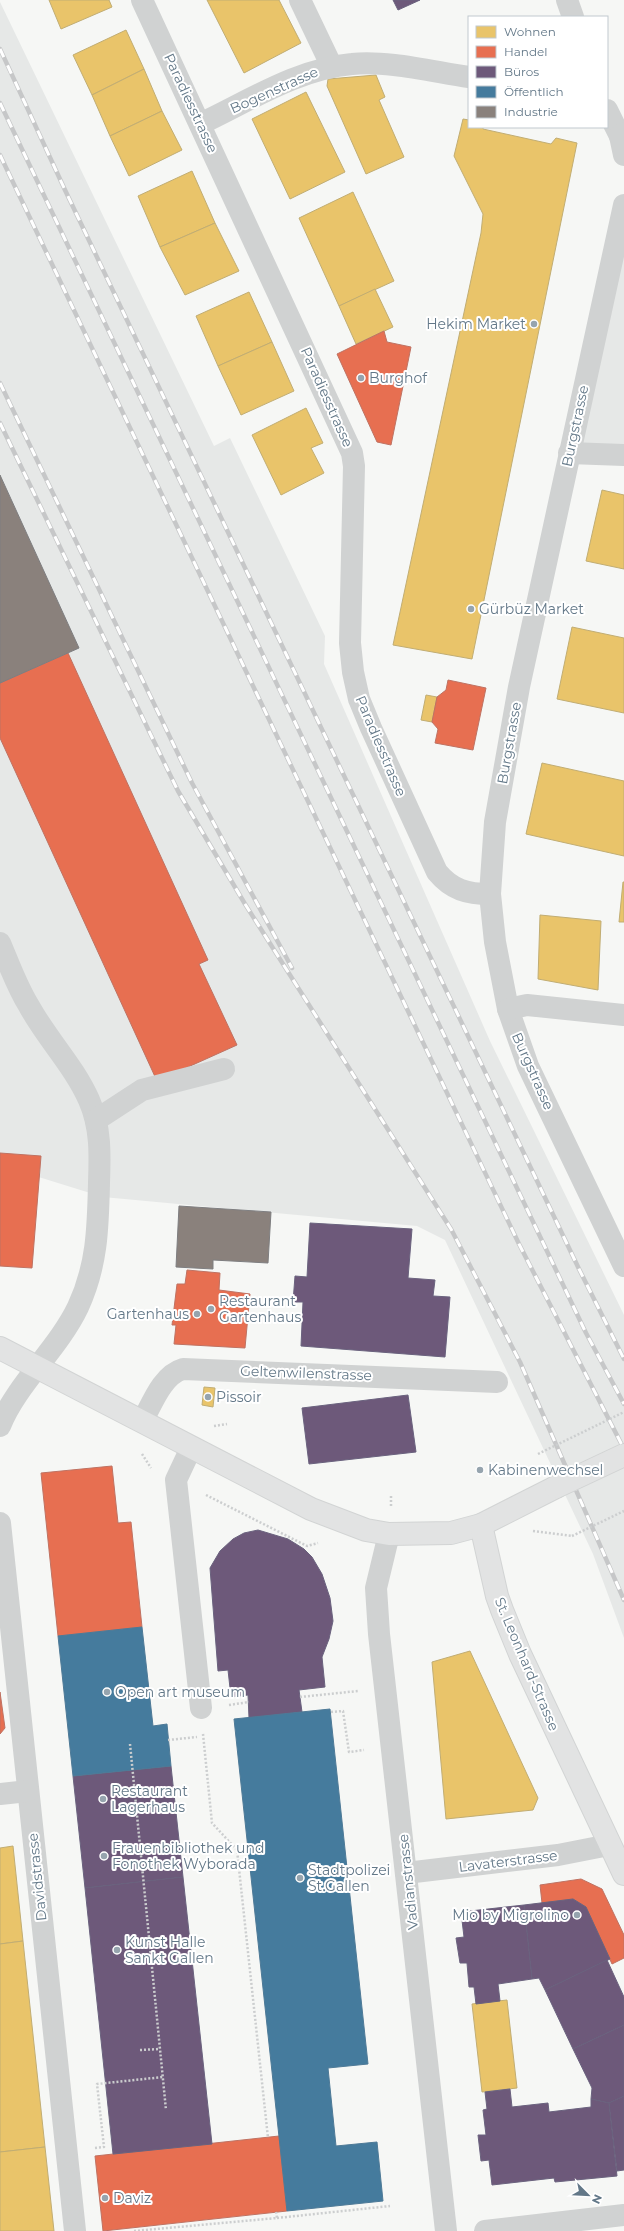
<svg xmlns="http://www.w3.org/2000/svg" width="624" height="2231" viewBox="0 0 624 2231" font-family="Montserrat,sans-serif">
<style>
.built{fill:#e6e8e7}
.homes{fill:#e9c46a;stroke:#c1ad73}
.shops{fill:#e76f51;stroke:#bf7262}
.offices{fill:#6d597a;stroke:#6a627e}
.public{fill:#457b9d;stroke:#4e7a97}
.industry{fill:#8a817c;stroke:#7e7e80}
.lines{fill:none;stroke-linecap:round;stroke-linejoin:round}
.major-casing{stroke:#d2d4d4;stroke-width:24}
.path{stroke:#cccecf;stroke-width:2.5;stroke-dasharray:2 2;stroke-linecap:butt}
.minor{stroke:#d0d2d2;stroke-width:22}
.major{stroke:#e2e3e3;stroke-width:22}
.rail-casing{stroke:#c6c7c8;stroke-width:4.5}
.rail{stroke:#fff;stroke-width:3;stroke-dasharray:9;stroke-linecap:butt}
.major-bridge-casing{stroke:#d2d4d4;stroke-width:24;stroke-linecap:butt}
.path-bridge{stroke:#cccecf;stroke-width:2.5;stroke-dasharray:2 2;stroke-linecap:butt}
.major-bridge{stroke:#e2e3e3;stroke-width:22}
.poi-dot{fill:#96a4ae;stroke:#fff;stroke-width:1.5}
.labels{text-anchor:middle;stroke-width:4;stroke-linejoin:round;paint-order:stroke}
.street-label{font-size:14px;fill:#637888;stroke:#fff}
.poi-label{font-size:14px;fill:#637888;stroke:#fff;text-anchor:start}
</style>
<rect width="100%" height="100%" fill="#f6f7f5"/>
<g class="built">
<polygon points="0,2 214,446 230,438 325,636 324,664 490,1041 624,1315 624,1638 593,1554 445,1240 417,1226 103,1197 0,1165"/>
<polygon points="624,206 624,455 569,453"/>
</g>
<g class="homes">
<polygon points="49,0 109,0 112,7 61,29"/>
<polygon points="207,0 279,0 301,43 244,73"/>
<polygon points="126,30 144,69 92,95 73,55"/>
<polygon points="144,69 162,111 110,136 92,95"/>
<polygon points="376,75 385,97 379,100 404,157 366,174 327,86 328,79"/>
<polygon points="306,92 345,172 290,199 252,119"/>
<polygon points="162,111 182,150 129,176 110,136"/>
<polygon points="463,119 469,120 469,127 483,127 483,129 551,144 556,138 577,143 472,659 393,645 481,233 483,214 454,156"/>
<polygon points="192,171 215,223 160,247 138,196"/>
<polygon points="353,192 394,281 339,306 299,218"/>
<polygon points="215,223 239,271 185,295 160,247"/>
<polygon points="375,289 393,327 356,344 339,306"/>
<polygon points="249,292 272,342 218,366 196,316"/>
<polygon points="272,342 294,391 241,415 218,366"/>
<polygon points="306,408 323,443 311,448 324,473 281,495 252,435"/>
<polygon points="602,490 624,495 624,569 586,561"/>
<polygon points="572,627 624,638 624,713 557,699"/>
<polygon points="426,695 437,697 432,722 421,720"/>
<polygon points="542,763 624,781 624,856 526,834"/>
<polygon points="623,882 624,882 624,922 619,922"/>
<polygon points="540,915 601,921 598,990 538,979"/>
<polygon points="204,1387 215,1388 213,1407 202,1405"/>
<polygon points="470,1651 538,1798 533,1810 446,1819 432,1662"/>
<polygon points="13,1846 23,1941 0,1944 0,1848"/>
<polygon points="23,1941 45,2147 0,2152 0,1944"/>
<polygon points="507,2000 517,2088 482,2092 472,2004"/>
<polygon points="45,2147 54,2231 0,2231 0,2152"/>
</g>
<g class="shops">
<polygon points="384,331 387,342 411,347 391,445 377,442 337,354"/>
<polygon points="68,653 208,960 199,964 237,1045 157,1081 0,738 0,683"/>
<polygon points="448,680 486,688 473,750 435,743 438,729 432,722 437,697 446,690"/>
<polygon points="0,1153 41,1156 32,1268 0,1266"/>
<polygon points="187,1270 220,1273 219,1290 250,1294 245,1348 174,1344 176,1325 172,1325 177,1284 185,1284"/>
<polygon points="112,1466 118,1523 131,1522 142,1627 58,1636 41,1473"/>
<polygon points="0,1692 5,1728 0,1734"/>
<polygon points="581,1879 602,1889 624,1935 624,1958 612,1964 586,1907 573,1899 542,1903 540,1885"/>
<polygon points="279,2136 287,2211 103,2231 95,2156"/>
</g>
<g class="offices">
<polygon points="393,0 420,0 398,10"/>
<polygon points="310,1223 412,1229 408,1278 435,1280 433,1296 450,1297 445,1357 301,1346 303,1302 293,1302 295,1276 307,1277"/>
<polygon points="408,1395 416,1452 309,1464 302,1408"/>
<polygon points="258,1530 288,1539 304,1549 312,1557 322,1574 330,1598 333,1621 329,1639 322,1657 325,1687 299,1690 302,1712 249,1718 248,1695 231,1697 228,1670 218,1671 210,1568 220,1551 233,1539 244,1533"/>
<polygon points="171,1766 183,1877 85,1888 73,1776"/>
<polygon points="183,1877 212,2144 113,2154 85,1888"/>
<polygon points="573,1899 586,1907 610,1959 545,1990 539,1978 532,1979 524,1905"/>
<polygon points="524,1905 532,1979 498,1984 500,2001 476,2004 474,1987 469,1987 467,1963 460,1963 456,1938 464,1937 461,1912"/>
<polygon points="607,1960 624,1997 624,2025 573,2049 545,1990"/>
<polygon points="624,2025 624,2096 609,2103 591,2099 592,2088 573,2049"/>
<polygon points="510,2089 512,2107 548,2103 549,2112 591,2107 591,2099 609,2103 617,2176 555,2182 554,2178 492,2185 489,2160 481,2161 478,2135 486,2135 483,2110 487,2109 485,2092"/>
<polygon points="624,2096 624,2170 617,2171 609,2103"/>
</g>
<g class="public">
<polygon points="142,1627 153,1726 167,1724 171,1766 73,1776 58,1636"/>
<polygon points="330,1709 368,2064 328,2068 336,2146 377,2142 383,2201 287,2211 234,1719"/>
</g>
<g class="industry">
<polygon points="0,475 79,648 0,683"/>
<polygon points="179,1206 271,1212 268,1263 213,1260 213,1269 176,1267"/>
</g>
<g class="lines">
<defs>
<g id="major">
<polyline points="0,1348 311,1509 366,1530 389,1534 451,1533 481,1525 556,1487"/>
<polyline points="481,1525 497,1596 502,1610 520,1654 624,1874"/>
</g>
</defs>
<use href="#major" class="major-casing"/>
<g class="path">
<polyline points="214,1426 227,1424"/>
<polyline points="142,1454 151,1468"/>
<polyline points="206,1495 307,1546 318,1543"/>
<polyline points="391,1506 391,1494"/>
<polyline points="533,1531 572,1536"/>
<polyline points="300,1697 358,1691"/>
<polyline points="229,1705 249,1702"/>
<polyline points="331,1712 343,1711 349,1752 364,1750"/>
<polyline points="203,1734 212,1823 237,1850 268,2138"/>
<polyline points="168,1740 197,1737"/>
<polyline points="130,1744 166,2110"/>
<polyline points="140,2050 160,2049"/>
<polyline points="95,2148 104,2147 97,2084 163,2077"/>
<polyline points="277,2218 390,2206"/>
<polyline points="134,2231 277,2218 276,2212"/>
</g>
<g class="minor">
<path d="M142,0L352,453L354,466L350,643L353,672L359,699L371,728L437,872C452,890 467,894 490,894"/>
<polyline points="300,0 332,67"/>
<polyline points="567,0 573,17"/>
<polyline points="607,110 620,136"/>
<path d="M200,124C249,101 297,69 352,64C386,60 434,72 469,77"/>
<polyline points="624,133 620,136 624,155"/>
<polyline points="624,205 519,687 495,822 490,894 495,942 508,1009 528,1066 624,1266"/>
<polyline points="569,453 624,455"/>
<path d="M0,943C9,964 17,987 29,1006C47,1039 74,1066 89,1100C101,1127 100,1155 99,1183C98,1229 97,1266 78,1307C58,1349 16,1385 0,1426"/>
<polyline points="508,1009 527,1005 624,1015"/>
<polyline points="96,1120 142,1090 224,1069"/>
<path d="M142,1422C152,1404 162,1375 183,1369L497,1382"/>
<polyline points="191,1448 176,1480 201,1708"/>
<polyline points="0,1523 75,2231"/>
<polyline points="389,1534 376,1588 379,1634 446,2231"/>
<polyline points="0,1794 28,1791"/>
<polyline points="406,1873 558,1855 609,1845"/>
<polyline points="485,2231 624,2215"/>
</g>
<use href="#major" class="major"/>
<defs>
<g id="rail">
<polyline points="0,49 65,190 579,1269 624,1359"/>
<polyline points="0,103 586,1333 624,1404"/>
<polyline points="0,155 519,1244 624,1449"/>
<polyline points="0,383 192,783 292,968"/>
<polyline points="0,423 178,791 245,904 451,1229 520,1362 624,1600"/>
</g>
</defs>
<use href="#rail" class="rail-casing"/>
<use href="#rail" class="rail"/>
<defs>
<polyline id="major-bridge" points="556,1487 624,1455"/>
</defs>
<use href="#major-bridge" class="major-bridge-casing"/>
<g class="path-bridge">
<polyline points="538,1454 624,1412"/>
<polyline points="572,1536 624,1511"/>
</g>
<use href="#major-bridge" class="major-bridge"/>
</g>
<g class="poi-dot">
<circle cx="534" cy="324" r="4"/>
<circle cx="361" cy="378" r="4"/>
<circle cx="471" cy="609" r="4"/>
<circle cx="211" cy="1309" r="4"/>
<circle cx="197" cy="1314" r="4"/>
<circle cx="208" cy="1397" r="4"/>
<circle cx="480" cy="1470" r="4"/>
<circle cx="107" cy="1692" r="4"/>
<circle cx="103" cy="1799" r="4"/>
<circle cx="104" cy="1856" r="4"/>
<circle cx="300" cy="1878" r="4"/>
<circle cx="577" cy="1915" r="4"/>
<circle cx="117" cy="1950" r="4"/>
<circle cx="105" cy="2198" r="4"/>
</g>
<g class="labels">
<g class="street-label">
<text transform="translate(274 90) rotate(-24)" y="5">Bogenstrasse</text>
<text transform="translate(191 103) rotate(65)" y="5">Paradiesstrasse</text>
<text transform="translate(327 397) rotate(66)" y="5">Paradiesstrasse</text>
<text transform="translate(575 426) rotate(-78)" y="5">Burgstrasse</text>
<text transform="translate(509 743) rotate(-80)" y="5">Burgstrasse</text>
<text transform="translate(381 746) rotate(67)" y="5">Paradiesstrasse</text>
<text transform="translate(533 1071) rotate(66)" y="5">Burgstrasse</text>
<text transform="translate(306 1373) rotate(2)" y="5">Geltenwilenstrasse</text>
<text transform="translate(527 1664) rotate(67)" y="5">St. Leonhard-Strasse</text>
<text transform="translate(508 1861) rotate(-7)" y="5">Lavaterstrasse</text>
<text transform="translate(37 1877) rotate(-96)" y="5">Davidstrasse</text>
<text transform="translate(408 1882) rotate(-96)" y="5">Vadianstrasse</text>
</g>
<g class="poi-label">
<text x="526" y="329" text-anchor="end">Hekim Market</text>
<text x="369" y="383">Burghof</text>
<text x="479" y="614">Gürbüz Market</text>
<text x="219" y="1306">Restaurant<tspan x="219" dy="16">Gartenhaus</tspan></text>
<text x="189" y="1319" text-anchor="end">Gartenhaus</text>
<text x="216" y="1402">Pissoir</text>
<text x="488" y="1475">Kabinenwechsel</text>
<text x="115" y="1697">Open art museum</text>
<text x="111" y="1796">Restaurant<tspan x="111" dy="16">Lagerhaus</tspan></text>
<text x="112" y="1853">Frauenbibliothek und<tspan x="112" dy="16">Fonothek Wyborada</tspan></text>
<text x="308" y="1875">Stadtpolizei<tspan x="308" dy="16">St.Gallen</tspan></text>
<text x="569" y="1920" text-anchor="end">Mio by Migrolino</text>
<text x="125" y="1947">Kunst Halle<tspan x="125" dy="16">Sankt Gallen</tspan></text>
<text x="113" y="2203">Daviz</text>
</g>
</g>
<rect x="468" y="16" width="140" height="112" fill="#ffffff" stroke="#c1c9cf"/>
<rect x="476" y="26" width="20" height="12" fill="#e9c46a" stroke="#c1c9cf"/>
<text x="504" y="36" font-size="12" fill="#637888">Wohnen</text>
<rect x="476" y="46" width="20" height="12" fill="#e76f51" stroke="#c1c9cf"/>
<text x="504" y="56" font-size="12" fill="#637888">Handel</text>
<rect x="476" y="66" width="20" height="12" fill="#6d597a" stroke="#c1c9cf"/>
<text x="504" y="76" font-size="12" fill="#637888">Büros</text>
<rect x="476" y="86" width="20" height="12" fill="#457b9d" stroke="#c1c9cf"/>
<text x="504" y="96" font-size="12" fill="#637888">Öffentlich</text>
<rect x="476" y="106" width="20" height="12" fill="#8a817c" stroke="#c1c9cf"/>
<text x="504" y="116" font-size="12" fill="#637888">Industrie</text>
<g transform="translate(588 2195) rotate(114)" stroke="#ffffff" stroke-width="3" paint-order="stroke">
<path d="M0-3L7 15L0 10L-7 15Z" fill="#637888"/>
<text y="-6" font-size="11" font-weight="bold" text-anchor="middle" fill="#637888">N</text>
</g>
</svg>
